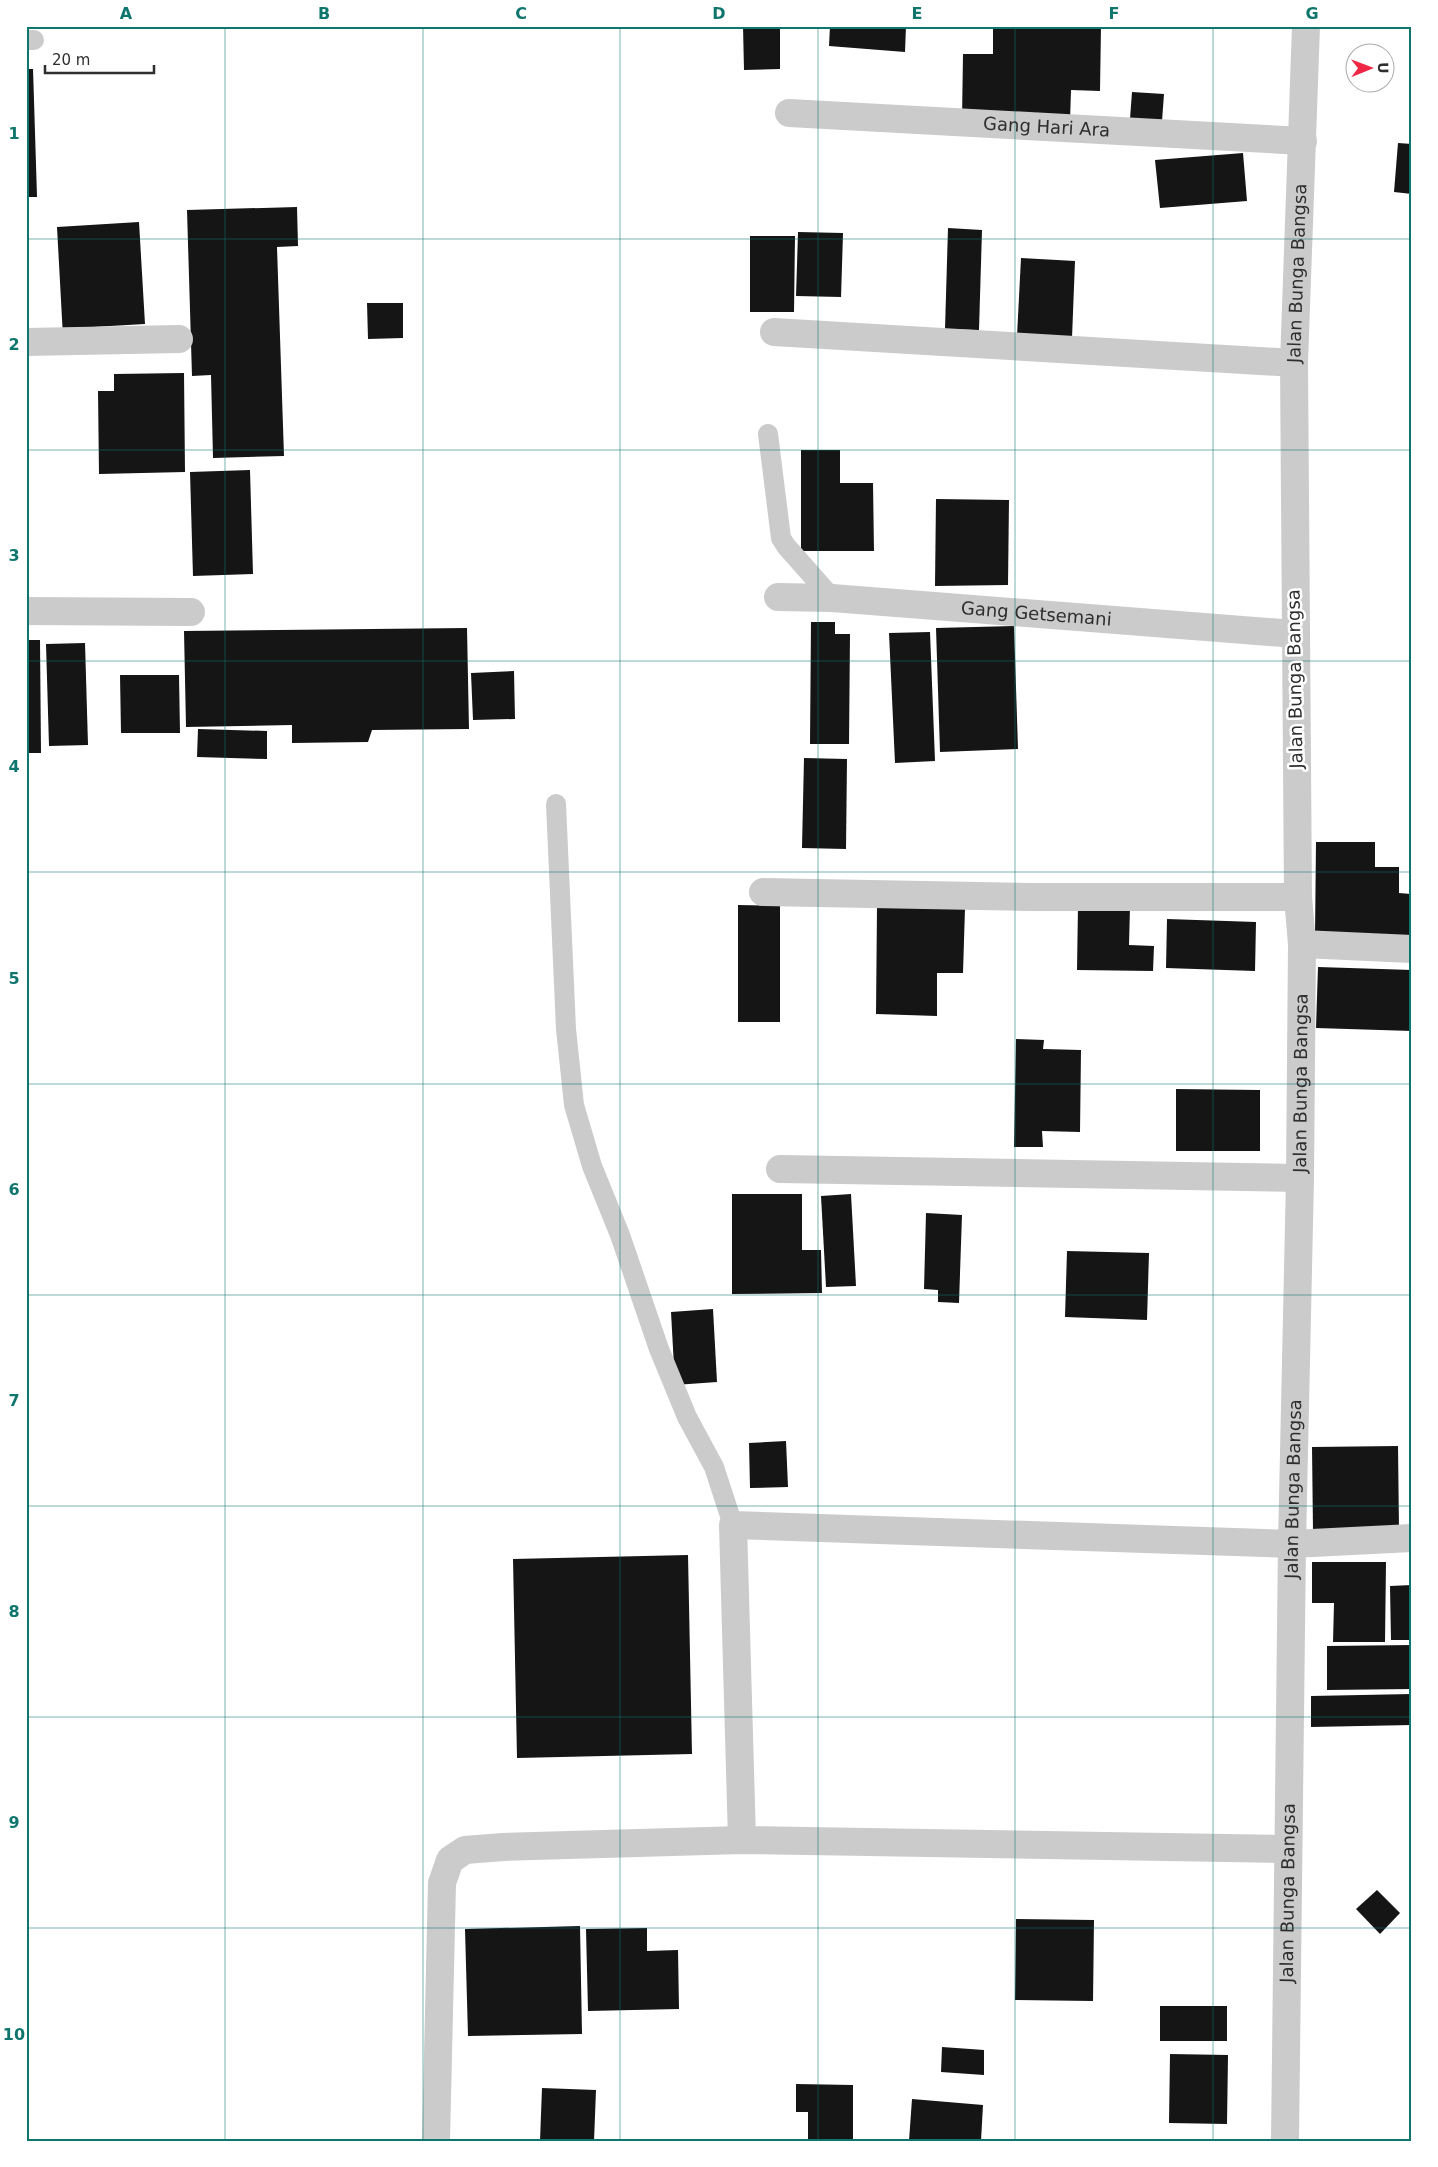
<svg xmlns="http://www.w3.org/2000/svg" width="1438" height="2167" viewBox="0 0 1438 2167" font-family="'DejaVu Sans',sans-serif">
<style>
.building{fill:#151515}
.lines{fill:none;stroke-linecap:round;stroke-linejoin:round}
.service{stroke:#cbcbcb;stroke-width:20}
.minor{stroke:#cbcbcb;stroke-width:28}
.grid{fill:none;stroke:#0f766e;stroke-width:1;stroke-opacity:0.55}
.labels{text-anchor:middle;stroke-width:5;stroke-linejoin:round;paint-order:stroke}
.street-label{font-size:18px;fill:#2e2e2e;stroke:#fff}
.neatline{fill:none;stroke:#0f766e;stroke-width:2}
.grid-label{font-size:16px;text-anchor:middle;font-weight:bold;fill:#0f766e}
</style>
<rect width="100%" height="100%" fill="#fff"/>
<g class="building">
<polygon points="743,26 780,26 780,69 744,70"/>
<polygon points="830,26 906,26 905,52 829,46"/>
<polygon points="993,26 1101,26 1100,91 1071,90 1070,121 962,119 963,54 993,54"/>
<polygon points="26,69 33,69 37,197 26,197"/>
<polygon points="1132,92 1164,94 1162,121 1130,119"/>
<polygon points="1398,143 1412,144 1412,194 1394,192"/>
<polygon points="1243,153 1247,201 1160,208 1155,160"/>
<polygon points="297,207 298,246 277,247 284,456 213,458 211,375 192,376 187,210"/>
<polygon points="139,222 145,324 93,327 63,337 57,227"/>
<polygon points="948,228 982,230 979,330 945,329"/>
<polygon points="798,232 843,233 841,297 796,296"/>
<polygon points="750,236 795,236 794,312 750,312"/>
<polygon points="1021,258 1075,261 1072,338 1017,336"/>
<polygon points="367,303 403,303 403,338 368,339"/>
<polygon points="184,373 185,472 99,474 98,391 114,391 114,374"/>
<polygon points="801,450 840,450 840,483 873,483 874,551 801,551"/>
<polygon points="250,470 253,574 193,576 190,472"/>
<polygon points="936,499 1009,500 1008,585 935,586"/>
<polygon points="811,622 835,622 835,634 850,634 849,744 810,744"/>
<polygon points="1014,626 1018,749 940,752 936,628"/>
<polygon points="467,628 469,729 372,730 368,742 292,743 292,725 186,727 184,631"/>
<polygon points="930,632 935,761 895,763 889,633"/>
<polygon points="26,640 40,640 41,753 26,753"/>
<polygon points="85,643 88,745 49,746 46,644"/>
<polygon points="514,671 515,719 473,720 471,673"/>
<polygon points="120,675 179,675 180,733 121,733"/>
<polygon points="198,729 267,731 267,759 197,757"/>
<polygon points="804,758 847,759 846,849 802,848"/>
<polygon points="1316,842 1375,842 1375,867 1399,867 1399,893 1411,894 1411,936 1315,935"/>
<polygon points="738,905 780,906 780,1022 738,1022"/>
<polygon points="1078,906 1130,907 1129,945 1154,946 1153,971 1077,970"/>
<polygon points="877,907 965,908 963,973 937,973 937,1016 876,1014"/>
<polygon points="1167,919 1256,922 1255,971 1166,968"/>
<polygon points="1318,967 1412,970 1412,1031 1316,1028"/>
<polygon points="1016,1039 1044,1040 1043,1049 1081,1050 1080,1132 1042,1131 1043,1147 1014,1147"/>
<polygon points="1176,1089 1260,1090 1260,1151 1176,1151"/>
<polygon points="732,1194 802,1194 802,1250 821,1250 822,1293 732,1294"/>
<polygon points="851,1194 856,1286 826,1287 821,1196"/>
<polygon points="926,1213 962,1215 959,1303 938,1302 938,1290 924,1289"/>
<polygon points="1067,1251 1149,1253 1147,1320 1065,1317"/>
<polygon points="713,1309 717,1382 675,1385 671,1312"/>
<polygon points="786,1441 788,1487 750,1488 749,1443"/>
<polygon points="1398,1446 1399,1529 1313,1530 1312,1447"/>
<polygon points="688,1555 692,1754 517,1758 513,1559"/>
<polygon points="1312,1562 1386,1562 1385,1642 1333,1642 1334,1603 1312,1603"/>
<polygon points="1412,1585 1412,1640 1391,1640 1390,1586"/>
<polygon points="1412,1645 1412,1689 1327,1690 1327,1646"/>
<polygon points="1412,1694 1412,1725 1311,1727 1311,1696"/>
<polygon points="1377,1890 1400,1913 1380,1934 1356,1909"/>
<polygon points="1016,1919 1094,1920 1093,2001 1015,2000"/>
<polygon points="580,1926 582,2034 468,2036 465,1929"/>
<polygon points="647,1928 647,1951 678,1950 679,2009 588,2011 586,1929"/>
<rect x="1160" y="2006" width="67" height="35"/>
<polygon points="942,2047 984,2050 984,2075 941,2072"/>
<polygon points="1170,2054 1228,2055 1227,2124 1169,2123"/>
<polygon points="796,2084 853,2085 853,2141 808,2141 808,2112 796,2112"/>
<polygon points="542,2088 596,2090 594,2141 540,2141"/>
<polygon points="912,2099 983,2105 981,2141 909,2141"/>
</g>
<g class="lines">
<g class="service">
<polyline points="26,40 34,40"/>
<polyline points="768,434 781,538 786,546 832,598"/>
<polyline points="556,804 566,1029 574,1105 592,1166 620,1235 659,1349 687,1417 714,1467 733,1525"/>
</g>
<g class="minor">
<path id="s1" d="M789,113L1303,141"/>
<polyline points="774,332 1294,363"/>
<polyline points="26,342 179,339"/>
<path id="s2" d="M778,597L832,598L1295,634"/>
<polyline points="26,611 191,612"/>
<polyline points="763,892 1030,897 1298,897"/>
<polyline points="1302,944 1412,949"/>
<polyline points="780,1169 1300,1178"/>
<polyline points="742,1840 733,1525 1292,1544 1412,1538"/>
<polyline points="436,2141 442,1883 450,1860 465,1850 503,1847 742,1840 1287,1849"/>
<path id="s3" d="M1285,2141L1292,1544L1300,1178L1302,944L1298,897L1294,363L1306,26"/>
</g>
</g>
<path class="grid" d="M225,26V2141M423,26V2141M620,26V2141M818,26V2141M1015,26V2141M1213,26V2141M26,239H1412M26,450H1412M26,661H1412M26,872H1412M26,1084H1412M26,1295H1412M26,1506H1412M26,1717H1412M26,1928H1412"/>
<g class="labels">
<g class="street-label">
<text dy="6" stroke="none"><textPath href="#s1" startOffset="258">Gang Hari Ara</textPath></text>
<text dy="6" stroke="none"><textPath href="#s3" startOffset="1868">Jalan Bunga Bangsa</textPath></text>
<text dy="6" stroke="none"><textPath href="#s2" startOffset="259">Gang Getsemani</textPath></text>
<text transform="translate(1295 679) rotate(-91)" y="6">Jalan Bunga Bangsa</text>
<text dy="6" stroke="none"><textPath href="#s3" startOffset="1058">Jalan Bunga Bangsa</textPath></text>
<text dy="6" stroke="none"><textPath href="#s3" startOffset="652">Jalan Bunga Bangsa</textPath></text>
<text dy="6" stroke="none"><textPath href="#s3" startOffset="248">Jalan Bunga Bangsa</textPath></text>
</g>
</g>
<rect width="1438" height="2167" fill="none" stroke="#ffffff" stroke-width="55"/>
<g transform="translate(1370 68) rotate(89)"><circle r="24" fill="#ffffff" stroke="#ababab"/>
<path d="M0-4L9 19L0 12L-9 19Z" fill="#ef2644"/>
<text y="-8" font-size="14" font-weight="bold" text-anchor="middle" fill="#2e2e2e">U</text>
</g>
<path d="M45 65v8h109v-8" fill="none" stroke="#2e2e2e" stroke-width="2.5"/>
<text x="52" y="65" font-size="15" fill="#2e2e2e" stroke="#ffffff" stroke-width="4" paint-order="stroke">20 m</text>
<rect x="28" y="28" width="1382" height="2112" class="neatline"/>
<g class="grid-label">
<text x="126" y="19">A</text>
<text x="324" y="19">B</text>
<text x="521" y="19">C</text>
<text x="719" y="19">D</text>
<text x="917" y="19">E</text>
<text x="1114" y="19">F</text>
<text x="1312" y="19">G</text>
<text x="14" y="139">1</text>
<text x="14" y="350">2</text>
<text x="14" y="561">3</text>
<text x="14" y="772">4</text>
<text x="14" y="984">5</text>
<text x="14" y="1195">6</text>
<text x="14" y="1406">7</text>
<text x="14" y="1617">8</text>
<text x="14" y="1828">9</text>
<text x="14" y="2040">10</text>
</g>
</svg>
